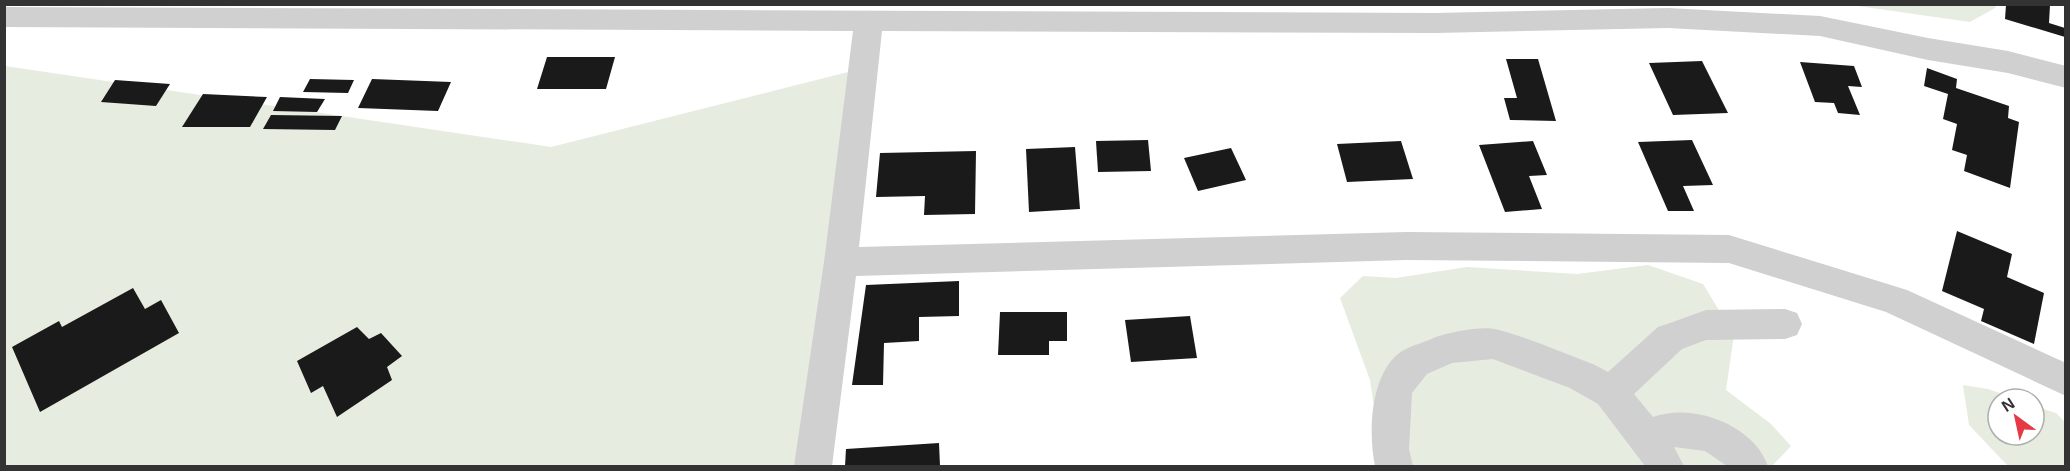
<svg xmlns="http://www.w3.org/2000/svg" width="2070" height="471" viewBox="0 0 2070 471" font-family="Helvetica,sans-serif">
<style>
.green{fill:#e6ecdf}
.building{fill:#1a1a1a}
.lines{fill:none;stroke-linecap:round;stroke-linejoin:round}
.minor{fill:#d0d0d0;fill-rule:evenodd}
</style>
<rect width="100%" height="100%" fill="#fff"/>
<g class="green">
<polygon points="1851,5 1996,5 1995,8 1970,22"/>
<polygon points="5,66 551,147 864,68 832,466 5,466"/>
<polygon points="1648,265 1703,284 1734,335 1726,390 1771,424 1791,446 1772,466 1383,466 1370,380 1340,298 1363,276 1396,278 1467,267 1577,274"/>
<polygon points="1963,385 1988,389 2016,399 1998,399 1998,435 2034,435 2034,406 2056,413 2065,422 2065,466 2008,466 1969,425"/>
</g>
<g class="building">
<polygon points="2006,5 2050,5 2049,23 2065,28 2065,37 2005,19"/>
<polygon points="547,57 615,57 606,89 537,89"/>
<polygon points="1506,59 1538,59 1556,121 1510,120 1504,98 1517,98"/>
<polygon points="1702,61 1728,113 1673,115 1649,63"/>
<polygon points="1800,62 1854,66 1862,87 1848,86 1860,115 1838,113 1834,103 1815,102"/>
<polygon points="1927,68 1957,79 1956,88 2009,106 2008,118 2019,122 2010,188 1964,171 1967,155 1952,150 1957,124 1943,119 1948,94 1924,86"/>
<polygon points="310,79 354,80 348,93 303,92"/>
<polygon points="372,79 451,82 438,111 358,108"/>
<polygon points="115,80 170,84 156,106 101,102"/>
<polygon points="203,94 267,97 250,127 182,127"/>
<polygon points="280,97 325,99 317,112 273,111"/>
<polygon points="271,115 342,116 335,130 263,129"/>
<polygon points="1148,140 1151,171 1098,172 1096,141"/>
<polygon points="1692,140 1713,185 1683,186 1694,211 1668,211 1638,142"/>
<polygon points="1401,141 1413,179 1347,182 1337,144"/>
<polygon points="1533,141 1547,175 1529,176 1542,209 1505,212 1479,145"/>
<polygon points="1075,147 1080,209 1029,212 1026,149"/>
<polygon points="1231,148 1246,180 1198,191 1184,158"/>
<polygon points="976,151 975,214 924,215 925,196 876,197 880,153"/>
<polygon points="1957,231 2012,254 2007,277 2044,293 2034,344 1981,321 1984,309 1942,291"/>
<polygon points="959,281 959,316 919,317 919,341 884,343 883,385 852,385 866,285"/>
<polygon points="133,288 145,309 161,300 179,333 40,412 12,347 59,321 62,327"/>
<polygon points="1000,312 1067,312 1067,341 1049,341 1049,355 998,355"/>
<polygon points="1190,316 1197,358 1131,362 1125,320"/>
<polygon points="357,327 369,339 381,333 402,356 387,367 392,380 337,417 323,386 311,393 297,361"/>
<polygon points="939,443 940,466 845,466 846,449"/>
</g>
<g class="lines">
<g class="minor">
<polygon points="4,7 1435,13 1668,8 1820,16 1928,38 2008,51 2066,66 2066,88 2008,73 1928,60 1820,36 1668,28 1435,33 882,31 859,247 1406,232 1729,235 1907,290 2066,363 2066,396 1886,312 1729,263 1406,260 856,276 832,466 794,466 824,262 853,31 4,27"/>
<path d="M1785,309L1797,313L1802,324L1797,335L1785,339L1706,340L1682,349L1634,394L1653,417C1693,402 1754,425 1768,466H1727L1705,451L1674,447L1684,466H1645L1598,404L1570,388L1493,359L1452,363L1427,374L1412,393L1409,449L1413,466H1375C1368,433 1370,372 1402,351C1412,345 1426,342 1436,337C1450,332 1481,326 1495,329C1527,337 1563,353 1595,365L1608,372L1658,327L1670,323L1706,310Z"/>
</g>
</g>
<rect width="2070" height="471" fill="none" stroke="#333333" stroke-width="12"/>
<g transform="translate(2016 417) rotate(327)"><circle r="28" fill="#ffffff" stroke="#adadad" stroke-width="1.5"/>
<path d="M0-4.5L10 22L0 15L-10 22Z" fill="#e63946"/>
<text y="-9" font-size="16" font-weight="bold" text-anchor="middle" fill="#333333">N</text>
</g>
</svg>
